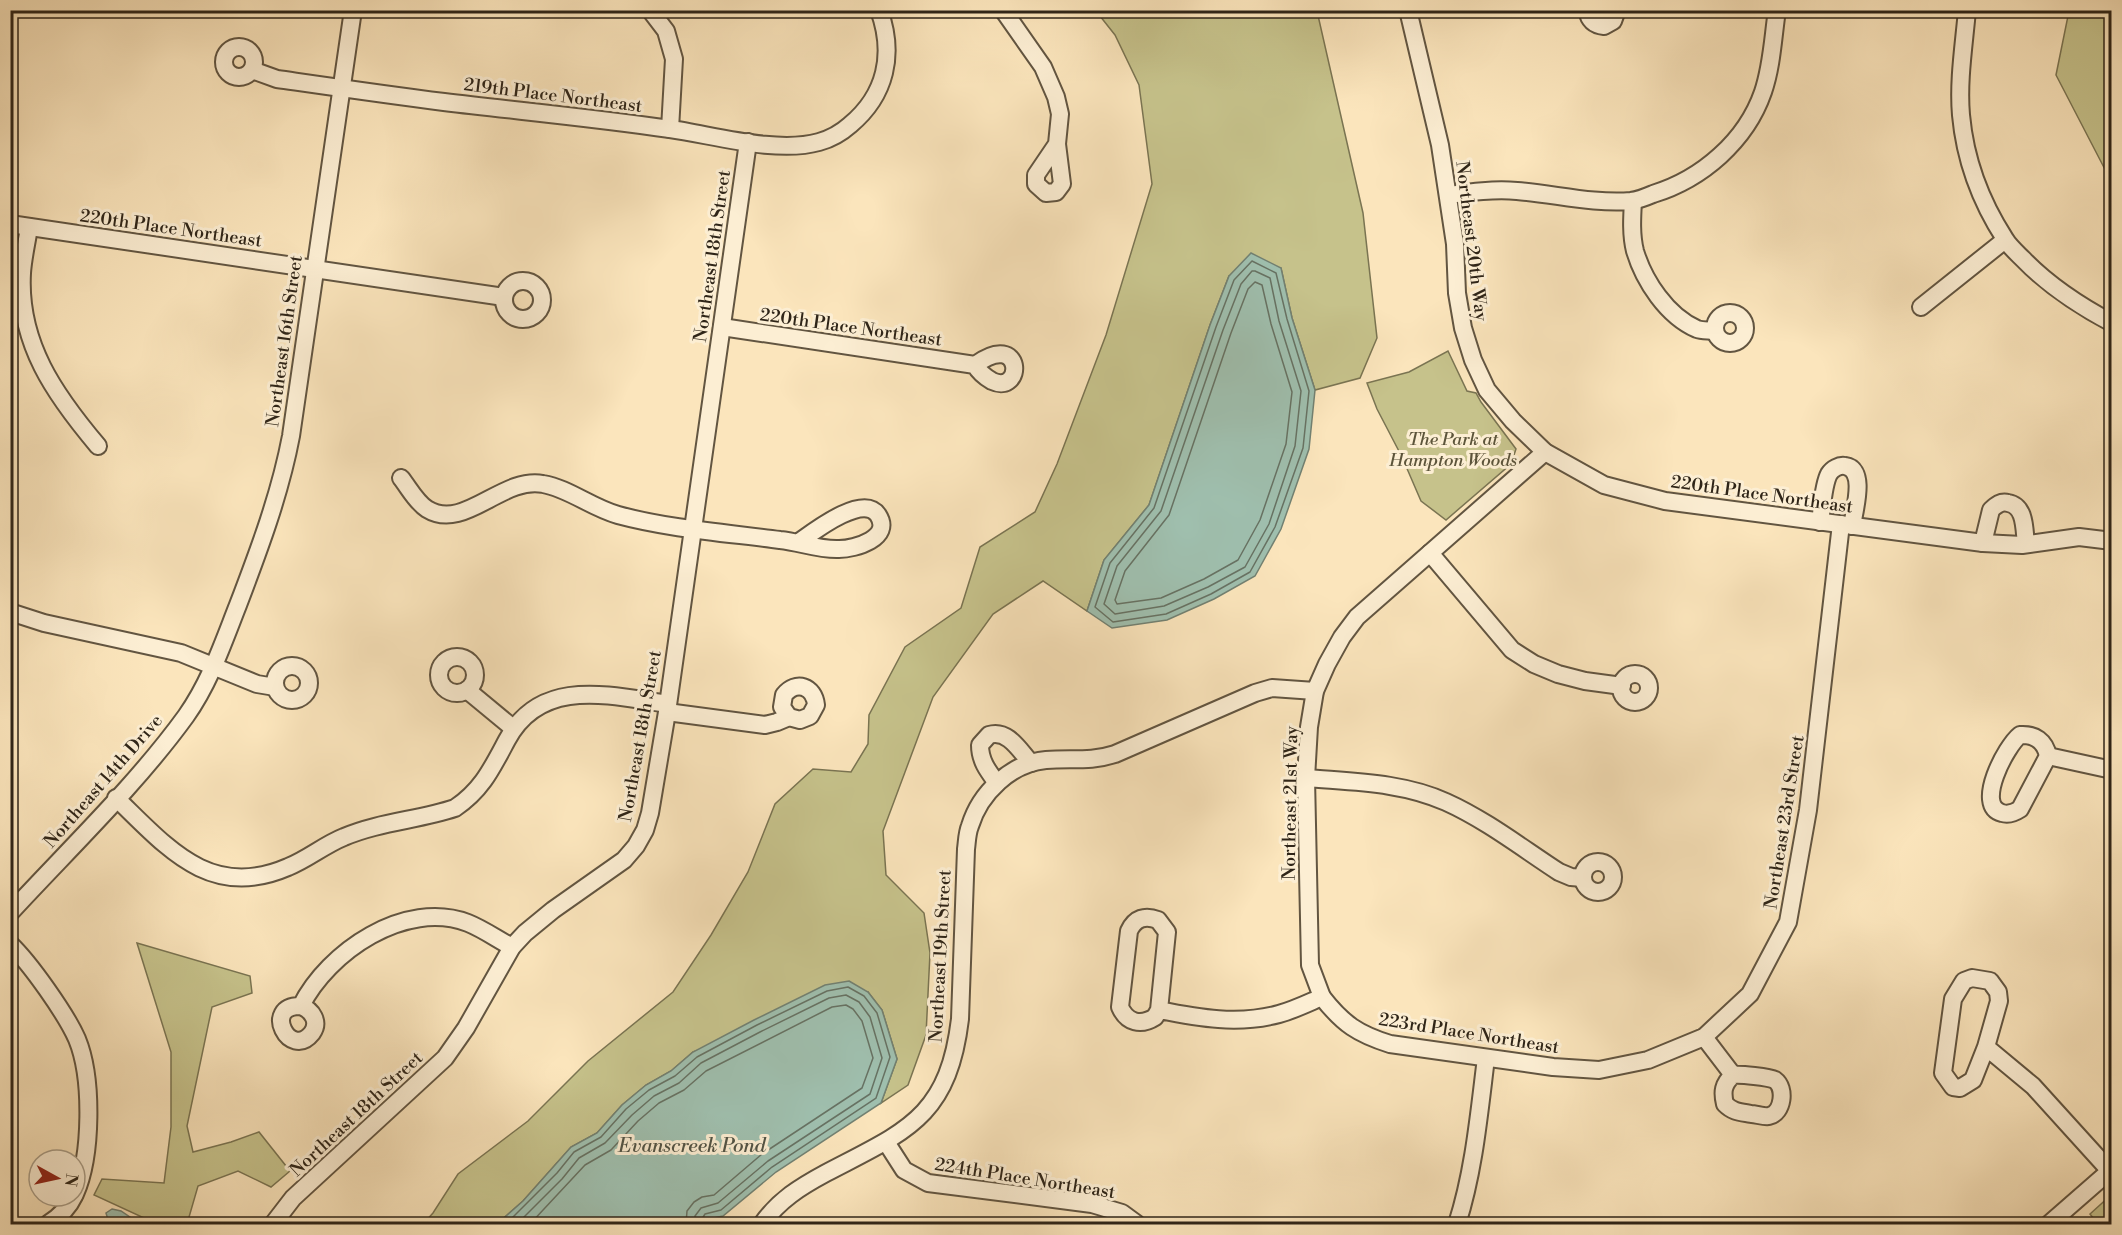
<svg xmlns="http://www.w3.org/2000/svg" width="2122" height="1235" viewBox="0 0 2122 1235" font-family="'Libre Bodoni',serif">
<style>
.green{fill:#c6c28b;stroke:#7a7452;stroke-width:1.5}
.water{fill:#9fbfae;stroke:#728172;stroke-width:1.5}
.lines{fill:none;stroke-linecap:round;stroke-linejoin:round}
.shore{stroke:#677263;stroke-width:1.5}
.minor-casing{stroke:#625541;stroke-width:20}
.minor{stroke:#fceed3;stroke-width:16}
.labels{text-anchor:middle;stroke-width:6;stroke-linejoin:round;paint-order:stroke}
.street-label{font-size:18px;fill:#2f2518;stroke:#fceed3}
.park-label{font-size:18px;font-style:italic;fill:#5c543a;stroke:#fceed3}
.water-label{font-size:20px;font-style:italic;fill:#515345;stroke:#fceed3}
</style>
<rect width="100%" height="100%" fill="#fbe5bc"/>
<filter id="stains"><feTurbulence type="fractalNoise" baseFrequency=".00333" numOctaves="4"/><feColorMatrix values="0 0 0 0 .2 0 0 0 0 .09 0 0 0 0 .02 0 0 0 .5 -.17"/></filter>
<radialGradient id="worn" r=".72"><stop offset=".6" stop-color="#630" stop-opacity="0"/><stop offset="1" stop-color="#630" stop-opacity=".3"/></radialGradient>
<g class="green">
<polygon points="1096,11 1317,11 1363,213 1377,338 1360,378 1315,390 1292,318 1281,268 1229,276 1210,325 1149,505 1104,560 1087,611 1043,581 993,614 933,697 883,831 886,875 924,913 930,953 926,1035 908,1085 881,1103 897,1059 882,1010 868,992 693,1052 671,1071 646,1085 622,1105 597,1133 571,1147 523,1201 497,1224 423,1224 433,1213 458,1174 528,1121 588,1061 673,992 711,935 748,872 775,804 813,769 851,772 868,744 869,715 905,647 961,608 980,547 1035,512 1057,464 1106,335 1152,184 1139,85 1115,35"/>
<polygon points="2069,11 2111,11 2111,181 2056,75"/>
<polygon points="1448,351 1467,391 1476,393 1481,402 1516,449 1511,464 1446,520 1421,501 1402,457 1377,409 1367,383 1409,372"/>
<polygon points="137,943 250,976 252,993 212,1007 187,1126 193,1152 231,1142 259,1132 290,1171 271,1187 238,1171 198,1186 187,1224 157,1224 94,1195 102,1179 164,1183 171,1127 171,1052"/>
<polygon points="2111,1195 2111,1223 2098,1224 2090,1214"/>
</g>
<g class="water">
<polygon points="1251,253 1281,268 1292,318 1315,390 1309,449 1281,529 1255,576 1214,599 1167,620 1112,628 1087,611 1104,560 1149,505 1210,325 1229,276"/>
<polygon points="849,981 868,992 882,1010 897,1059 881,1103 776,1172 723,1216 708,1219 709,1224 497,1224 523,1201 571,1147 597,1133 622,1105 646,1085 671,1071 693,1052 754,1020 825,985"/>
<polygon points="112,1209 121,1211 140,1224 109,1223 106,1213"/>
</g>
<g class="lines">
<g class="shore">
<polygon points="1252,261 1276,273 1287,319 1309,391 1303,448 1275,527 1250,572 1211,594 1166,614 1113,622 1095,607 1110,563 1154,508 1216,327 1234,280"/>
<polygon points="1252,271 1255,271 1270,278 1279,321 1301,391 1295,446 1269,524 1245,567 1208,587 1164,606 1115,614 1104,604 1117,566 1161,511 1223,330 1241,284"/>
<polygon points="1255,282 1262,285 1271,324 1292,392 1286,444 1260,520 1238,560 1204,579 1161,598 1117,604 1115,600 1125,571 1169,515 1231,333 1248,289"/>
<polyline points="506,1224 557,1173 574,1152 601,1137 626,1109 649,1090 675,1076 697,1057 757,1025 827,991 848,987 864,996 877,1013 890,1057 876,1098 772,1167 721,1210 705,1214 702,1219 703,1224"/>
<polyline points="517,1224 562,1179 579,1158 605,1143 632,1115 654,1096 679,1083 701,1063 760,1032 829,998 846,995 859,1002 870,1017 882,1058 870,1094 768,1161 718,1203 701,1208 695,1216 695,1224"/>
<polyline points="530,1224 585,1165 611,1150 638,1121 659,1103 684,1090 706,1071 832,1007 846,1005 853,1009 862,1021 873,1058 862,1088 762,1154 714,1195 702,1197 694,1202 687,1211 686,1224"/>
</g>
<defs>
<g id="minor">
<polyline points="650,10 666,31 674,59 670,129"/>
<polyline points="1003,10 1043,67 1056,97 1060,114 1057,144 1062,184 1056,192 1046,193 1036,184 1036,175 1057,144"/>
<polyline points="1408,10 1440,145 1455,244 1457,293 1463,328 1473,360 1487,390 1513,421 1545,452 1604,485 1665,501 1983,543 2022,545 2079,537 2112,541"/>
<path d="M1587,10C1589,21 1594,25 1604,26L1613,21L1617,10"/>
<path d="M1967,10C1964,45 1958,81 1961,115C1965,159 1981,202 2005,239C2009,246 2017,253 2023,259C2049,286 2078,305 2112,323"/>
<circle cx="239" cy="62" r="15"/>
<path d="M252,70L277,79C333,87 388,95 444,102C519,111 595,118 670,129C713,135 777,154 819,142C830,139 841,133 850,125C886,95 895,54 879,10"/>
<path d="M1449,195C1471,192 1494,189 1517,191C1555,194 1593,204 1631,201C1639,200 1646,197 1653,194C1702,179 1746,141 1763,92C1772,66 1773,37 1777,10"/>
<path d="M1633,201C1632,218 1631,235 1635,251C1644,281 1667,316 1697,329C1702,331 1709,330 1715,331"/>
<polyline points="10,224 504,297"/>
<path d="M29,227C27,242 23,257 22,273C18,343 55,395 98,446"/>
<circle cx="523" cy="300" r="19"/>
<polyline points="1921,307 2005,240"/>
<circle cx="1730" cy="328" r="15"/>
<path d="M722,327L975,365C979,372 985,377 992,381C1024,396 1024,329 975,365"/>
<path d="M401,478C409,488 416,502 427,509C464,532 502,476 543,484C568,488 592,508 618,515C670,529 727,533 780,540C800,542 819,550 839,549C855,549 893,538 878,515C863,493 813,532 799,542"/>
<path d="M1820,522C1822,509 1823,485 1829,474C1832,469 1839,465 1845,466C1867,469 1854,511 1852,526"/>
<path d="M1983,543L1991,510C1996,505 2001,501 2008,503C2026,506 2024,530 2026,544"/>
<polyline points="1430,553 1512,650 1534,664 1558,674 1585,681 1622,686"/>
<polyline points="10,612 44,623 181,653 257,684 275,687"/>
<circle cx="457" cy="675" r="18"/>
<circle cx="292" cy="683" r="17"/>
<circle cx="1635" cy="688" r="14"/>
<polyline points="467,690 513,728"/>
<path d="M667,712L765,725L777,722L789,717L800,720L810,716L816,705C814,686 796,680 784,695L782,707L789,717"/>
<path d="M2020,735C2035,734 2045,741 2048,756L2020,809C2014,813 2009,815 2002,813C1974,806 2006,746 2020,735Z"/>
<polyline points="2048,756 2112,770"/>
<path d="M1306,778C1352,782 1402,782 1446,802C1486,820 1522,848 1559,872L1571,877L1583,878"/>
<path d="M997,783C988,771 980,761 980,745L989,735C1008,729 1020,751 1031,763"/>
<path d="M116,798C167,847 210,901 288,867C308,859 324,845 344,837C379,822 419,820 455,808C482,790 492,768 507,740C541,676 611,696 668,704"/>
<circle cx="1598" cy="877" r="15"/>
<path d="M10,913C68,850 136,785 186,716C210,682 223,643 238,605C259,550 280,494 291,436L353,10"/>
<path d="M10,944C30,963 66,1014 77,1039C93,1078 92,1156 75,1194"/>
<polyline points="1322,997 1310,965 1306,778 1309,727 1315,691 1327,664 1342,637 1357,617 1545,452"/>
<path d="M301,1006C312,1010 320,1022 312,1033C290,1061 261,1005 301,1006C328,952 405,899 468,923C483,929 497,939 512,947"/>
<path d="M1159,1010L1155,1017C1141,1026 1127,1023 1120,1007L1129,931C1135,918 1145,915 1158,920L1167,932L1159,1010C1199,1018 1238,1025 1279,1014C1294,1010 1308,1003 1322,997C1343,1024 1358,1034 1390,1044L1553,1067L1599,1070L1648,1060L1704,1037L1750,994L1788,922L1808,810L1841,524"/>
<path d="M1704,1037L1733,1075C1723,1084 1722,1092 1725,1104C1733,1112 1740,1112 1751,1114C1756,1114 1764,1117 1769,1116C1783,1113 1786,1088 1775,1080C1769,1077 1740,1074 1733,1075"/>
<polyline points="1986,1047 1973,1080 1960,1088 1953,1087 1943,1073 1953,999 1964,981 1972,978 1990,981 1998,992 1999,1001 1986,1047 2033,1086 2110,1171"/>
<polyline points="886,1142 904,1170 928,1183 1092,1204 1122,1213 1137,1224"/>
<path d="M48,1224C59,1217 68,1209 74,1196"/>
<polyline points="273,1224 293,1198 445,1058 466,1028 512,947 525,933 553,910 624,860 636,846 645,830 650,813 667,712 748,142"/>
<path d="M762,1224C779,1200 800,1187 826,1173C906,1131 948,1118 960,1019L966,849C967,842 967,833 970,826C980,793 1011,763 1046,760C1072,758 1090,762 1115,754L1255,693L1272,688L1315,691"/>
<path d="M1457,1224C1474,1171 1479,1114 1486,1058"/>
<polyline points="2049,1224 2112,1169"/>
</g>
</defs>
<use href="#minor" class="minor-casing"/>
<use href="#minor" class="minor"/>
</g>
<g class="labels">
<g class="street-label">
<text transform="translate(553 95) rotate(7)" y="6">219th Place Northeast</text>
<text transform="translate(171 228) rotate(8)" y="6">220th Place Northeast</text>
<text transform="translate(1472 241) rotate(83)" y="6">Northeast 20th Way</text>
<text transform="translate(712 256) rotate(-82)" y="6">Northeast 18th Street</text>
<text transform="translate(851 327) rotate(8)" y="6">220th Place Northeast</text>
<text transform="translate(284 341) rotate(-82)" y="6">Northeast 16th Street</text>
<text transform="translate(1762 494) rotate(8)" y="6">220th Place Northeast</text>
<text transform="translate(640 736) rotate(-80)" y="6">Northeast 18th Street</text>
<text transform="translate(103 781) rotate(-49)" y="6">Northeast 14th Drive</text>
<text transform="translate(1290 803) rotate(-89)" y="6">Northeast 21st Way</text>
<text transform="translate(1784 822) rotate(-81)" y="6">Northeast 23rd Street</text>
<text transform="translate(940 956) rotate(-87)" y="6">Northeast 19th Street</text>
<text transform="translate(1469 1033) rotate(9)" y="6">223rd Place Northeast</text>
<text transform="translate(356 1114) rotate(-43)" y="6">Northeast 18th Street</text>
<text transform="translate(1025 1178) rotate(9)" y="6">224th Place Northeast</text>
</g>
<g class="park-label">
<text x="1453" y="445">The Park at<tspan x="1453" dy="21">Hampton Woods</tspan></text>
</g>
<g class="water-label">
<text x="692" y="1152">Evanscreek Pond</text>
</g>
</g>
<rect width="2122" height="1235" fill="none" stroke="#fbe5bc" stroke-width="36"/>
<rect x="12" y="12" width="2098" height="1211" fill="none" stroke="#2f2518" stroke-width="3"/>
<rect x="18" y="18" width="2086" height="1199" fill="none" stroke="#2f2518" stroke-width="1.5"/>
<g transform="translate(57 1178) rotate(98)"><circle r="28" fill="#fceed3" stroke="#aa9e88" stroke-width="1.5"/>
<path d="M0-4.5L10 22L0 15L-10 22Z" fill="#8f2418"/>
<text y="-9" font-size="16" font-weight="bold" text-anchor="middle" fill="#2f2518">N</text>
</g>
<rect width="100%" height="100%" filter="url(#stains)"/>
<rect width="100%" height="100%" fill="url(#worn)"/>
</svg>
